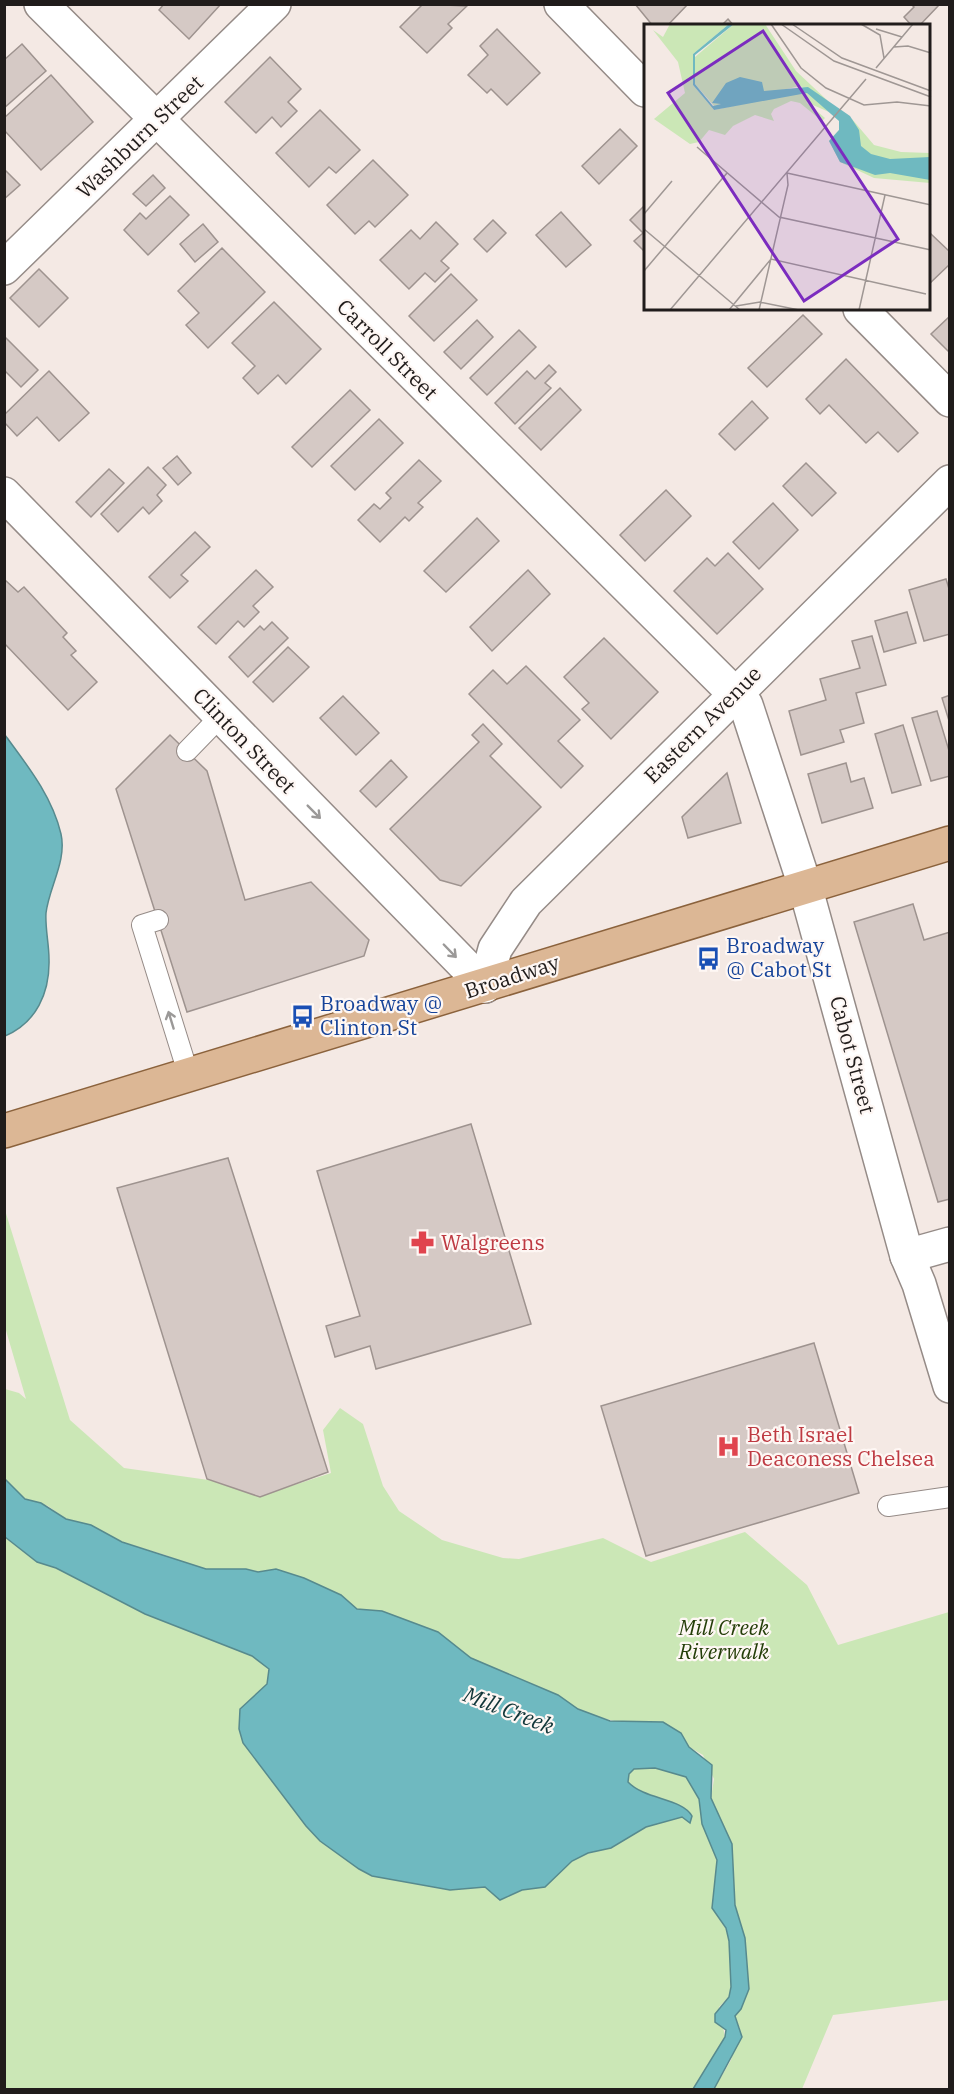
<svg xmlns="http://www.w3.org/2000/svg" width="954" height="2094" viewBox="0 0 954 2094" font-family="'IBM Plex Serif',serif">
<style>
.green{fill:#cbe7b6}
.water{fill:#6fb9c0;stroke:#578a8e;stroke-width:1.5}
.building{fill:#d5c9c5;stroke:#9e938f;stroke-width:1.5}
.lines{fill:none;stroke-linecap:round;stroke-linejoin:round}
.service-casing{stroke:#958b87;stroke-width:22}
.minor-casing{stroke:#958b87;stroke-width:36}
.tertiary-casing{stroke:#958b87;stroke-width:36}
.secondary-casing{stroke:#958b87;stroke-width:36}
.primary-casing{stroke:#8b623c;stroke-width:36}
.service{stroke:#fff;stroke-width:20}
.minor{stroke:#fff;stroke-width:33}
.tertiary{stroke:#fff;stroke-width:33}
.secondary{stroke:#fff;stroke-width:33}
.primary{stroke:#dcb795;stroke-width:33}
.oneway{stroke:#9b9998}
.labels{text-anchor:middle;stroke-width:4.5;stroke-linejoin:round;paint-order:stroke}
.street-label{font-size:21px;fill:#201c1b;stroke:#fef7f4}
.transit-label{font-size:21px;fill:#164399;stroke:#fef7f4;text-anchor:start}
.health-label{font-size:21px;fill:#be3a42;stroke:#fef7f4;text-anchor:start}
.park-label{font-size:21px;font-style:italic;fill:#243e08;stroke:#fef7f4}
.water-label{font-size:22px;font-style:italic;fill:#113639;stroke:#fef7f4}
.inset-road{fill:none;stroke:#9f9794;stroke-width:1.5}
.view{fill:#7b2cbf;fill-opacity:0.15;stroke:#7b2cbf;stroke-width:3}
.inset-edge{fill:none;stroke:#201c1b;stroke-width:3}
</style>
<rect width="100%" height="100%" fill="#f4e9e4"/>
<g class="green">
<polygon points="4,1207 70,1420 124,1468 279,1490 331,1473 323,1430 340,1408 363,1424 383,1486 399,1511 442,1540 503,1558 519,1559 603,1538 651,1562 745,1532 807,1585 838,1645 949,1612 949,2000 833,2015 802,2089 714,2089 731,2060 740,2029 735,2016 741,2009 749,1989 745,1938 735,1905 732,1844 714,1806 711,1798 714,1779 703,1755 689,1747 681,1733 652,1721 622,1723 595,1716 165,1555 122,1542 83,1523 66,1519 48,1506 25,1499 18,1494 4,1478 5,1389 19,1393 26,1399 5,1327"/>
<polygon points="5,1537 37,1562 56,1568 145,1614 202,1636 634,1751 686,1777 699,1799 717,1860 712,1908 726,1929 729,1941 731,1987 729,1997 719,2007 725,2037 693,2089 5,2090"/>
</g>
<g class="water">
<path d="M5,735C27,765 52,796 61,834C67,861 49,887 46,913C45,928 49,944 49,959C50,993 36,1023 5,1036Z"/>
<path d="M4,1478L25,1499L41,1503L66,1519L91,1525L122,1542L206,1569H246L258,1572L276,1569L304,1578L341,1595L357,1609L382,1611L438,1632L471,1658L558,1695L578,1709L610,1721L663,1722L681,1733L689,1747L712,1765L711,1798L732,1844L735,1905L745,1938L749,1989L741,2009L735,2016L742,2037L714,2089H693L725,2037L726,2030L715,2022V2014L729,1997L731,1987L729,1941L726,1928L712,1908L717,1860L702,1824L699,1799L686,1777L655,1768L634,1769L629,1774L628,1782C645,1800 682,1798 692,1816L690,1823L682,1817L646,1827L611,1848L588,1853L572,1861L545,1887L522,1890L500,1900L485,1887L450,1890L372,1876L359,1869L320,1841L306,1826L243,1743L239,1729L240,1709L267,1684L269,1669L252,1656L145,1614L56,1568L37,1562L5,1537Z"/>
</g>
<g class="building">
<polygon points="164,4 221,4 189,39 159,10"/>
<polygon points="423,4 467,6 448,24 452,28 427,53 400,27"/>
<polygon points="635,4 688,4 667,26 653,26"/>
<polygon points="911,4 940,4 919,26 912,26 904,17 914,7"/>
<polygon points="728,19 734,26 721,26"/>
<polygon points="497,29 540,73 507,105 491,89 487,93 468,75 488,55 480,46"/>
<polygon points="22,44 46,71 4,108 4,60"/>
<polygon points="270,57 301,89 288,102 297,111 281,127 272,117 256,133 225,102"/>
<polygon points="51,75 93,122 41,170 4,130 4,118"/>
<polygon points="320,110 360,150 336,173 329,167 309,187 276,153"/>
<polygon points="620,129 637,146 599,184 582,166"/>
<polygon points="373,160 408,195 375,227 369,221 355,234 327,205"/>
<polygon points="4,169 20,185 4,199"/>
<polygon points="153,175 165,188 146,206 133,194"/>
<polygon points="170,196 189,215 148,255 124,230 140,213 146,219"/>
<polygon points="645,205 645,252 634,241 643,233 630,220"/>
<polygon points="561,212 591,245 566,267 536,235"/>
<polygon points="493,220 506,233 487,252 474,239"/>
<polygon points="436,222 458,244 441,261 449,268 435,282 425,273 409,289 380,260 411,230 420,239"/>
<polygon points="203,224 218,242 195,262 180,244"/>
<polygon points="931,234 950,252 950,264 928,285 928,236"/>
<polygon points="222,248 265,292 208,348 186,325 199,313 178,291"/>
<polygon points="39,269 68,298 39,327 10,298"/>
<polygon points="451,274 477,300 434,341 409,316"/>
<polygon points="274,302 321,349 286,384 278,375 258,394 243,378 255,366 232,343"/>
<polygon points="803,315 822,334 767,387 748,368"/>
<polygon points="950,316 950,353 931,334"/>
<polygon points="477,320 493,337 461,369 444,352"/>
<polygon points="519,330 536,347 487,395 470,378"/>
<polygon points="4,336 38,370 21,387 4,370"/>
<polygon points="846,359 918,433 898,452 878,432 866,443 829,405 820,414 806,399"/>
<polygon points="549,365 556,372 545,383 551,388 515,424 495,403 527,371 535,379"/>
<polygon points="49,371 89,413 59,441 37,417 17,436 4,422 4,415"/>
<polygon points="560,388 581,410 541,450 519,428"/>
<polygon points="350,390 370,410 312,467 292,447"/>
<polygon points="752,401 768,418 735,450 719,434"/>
<polygon points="379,419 403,443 355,490 331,466"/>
<polygon points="177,456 191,473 178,485 163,468"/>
<polygon points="419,460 441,481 418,503 423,507 409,521 405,517 380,542 358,520 374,504 380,509 391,498 386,493"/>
<polygon points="806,463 836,493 812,516 783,486"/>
<polygon points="148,467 166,485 157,495 162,501 149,514 143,507 118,532 101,514"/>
<polygon points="109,469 124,483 91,517 76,502"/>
<polygon points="666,490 691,516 645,561 620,535"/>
<polygon points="773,503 798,530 759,569 733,542"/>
<polygon points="477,518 499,541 446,592 424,571"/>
<polygon points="195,532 210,547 181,575 188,581 170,598 149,577"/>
<polygon points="728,553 763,589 717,634 674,591 707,558 715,566"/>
<polygon points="256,570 273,587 253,606 259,612 244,627 238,621 216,644 198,627"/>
<polygon points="528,570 550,594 492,651 470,627"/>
<polygon points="4,579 18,592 24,587 67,633 63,637 76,651 71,655 97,682 68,710 4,643"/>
<polygon points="946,579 950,592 950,634 924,641 909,590"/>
<polygon points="907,612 916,643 884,652 875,621"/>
<polygon points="272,622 288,638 248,677 229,657 260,626 264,630"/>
<polygon points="872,636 886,685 856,693 864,723 840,730 844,742 801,755 789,711 826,700 820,679 860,668 852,641"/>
<polygon points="604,638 658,692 611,739 582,709 589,703 564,677"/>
<polygon points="288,647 309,667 273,702 253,682"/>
<polygon points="526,666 580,720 558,741 583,766 561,788 469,694 493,670 507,684"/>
<polygon points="950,695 950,724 942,698"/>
<polygon points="343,696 379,733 356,755 320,718"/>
<polygon points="937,711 950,754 950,776 931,781 912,718"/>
<polygon points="483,724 502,744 490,756 541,807 461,886 440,880 390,829 479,742 472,735"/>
<polygon points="903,725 921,785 892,793 875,734"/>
<polygon points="170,735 207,771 245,900 311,882 369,940 364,956 187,1012 116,789"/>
<polygon points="391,760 407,777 376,807 360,791"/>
<polygon points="846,763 851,782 864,778 873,808 822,823 808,774"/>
<polygon points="727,773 741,823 688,838 682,817"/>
<polygon points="913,904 924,940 950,932 950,1199 938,1202 854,922"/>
<polygon points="471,1124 531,1324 376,1369 370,1346 335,1357 326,1326 360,1316 317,1171"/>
<polygon points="228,1158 328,1472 260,1497 207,1479 117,1188"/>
<polygon points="814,1343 859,1493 646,1556 601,1406"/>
</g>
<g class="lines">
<defs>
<g id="service">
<polyline points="187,751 220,717"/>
<polyline points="158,920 142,925 189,1076"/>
<polyline points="888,1506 950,1497"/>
</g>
<g id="minor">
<polyline points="41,4 746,705 805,886 907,1256 919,1284 950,1386"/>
<polyline points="561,4 645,90"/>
<polyline points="4,268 274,4"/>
<polyline points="860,309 950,400"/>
<polyline points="907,1256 950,1244"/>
</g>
<polyline id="tertiary" points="4,494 485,986"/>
<polyline id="secondary" points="485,986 495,949 526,902 950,482"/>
<polyline id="primary" points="4,1131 950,843"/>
</defs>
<use href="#service" class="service-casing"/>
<use href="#minor" class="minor-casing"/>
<use href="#tertiary" class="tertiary-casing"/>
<use href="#secondary" class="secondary-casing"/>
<use href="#primary" class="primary-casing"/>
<use href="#service" class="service"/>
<use href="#minor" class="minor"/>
<use href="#tertiary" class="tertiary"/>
<use href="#secondary" class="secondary"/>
<use href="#primary" class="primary"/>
</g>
<defs><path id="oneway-shaft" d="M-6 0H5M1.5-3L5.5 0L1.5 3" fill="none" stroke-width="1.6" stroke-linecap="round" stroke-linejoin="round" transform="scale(1.5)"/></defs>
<g class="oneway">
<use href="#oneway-shaft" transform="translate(314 812) rotate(45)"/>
<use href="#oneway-shaft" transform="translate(450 951) rotate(46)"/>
<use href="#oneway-shaft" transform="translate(171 1020) rotate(-107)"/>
</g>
<defs>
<symbol id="bus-bare" viewBox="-9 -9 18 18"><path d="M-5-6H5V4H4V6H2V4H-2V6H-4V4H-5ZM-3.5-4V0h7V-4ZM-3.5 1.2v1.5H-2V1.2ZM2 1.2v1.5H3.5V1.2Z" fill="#1a4fb4" stroke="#fef7f4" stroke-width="2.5" paint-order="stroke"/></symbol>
<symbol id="pharmacy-bare" viewBox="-9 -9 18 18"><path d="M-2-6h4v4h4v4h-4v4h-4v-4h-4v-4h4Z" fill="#e0444e" stroke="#fef7f4" stroke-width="2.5" paint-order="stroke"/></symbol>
<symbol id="hospital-bare" viewBox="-9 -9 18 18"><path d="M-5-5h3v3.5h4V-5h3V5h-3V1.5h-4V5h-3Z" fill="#e0444e" stroke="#fef7f4" stroke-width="2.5" paint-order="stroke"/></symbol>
</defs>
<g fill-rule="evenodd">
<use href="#bus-bare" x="692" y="942" width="33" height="33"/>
<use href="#bus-bare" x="286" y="1000" width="33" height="33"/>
<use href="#pharmacy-bare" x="406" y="1226" width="33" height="33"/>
<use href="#hospital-bare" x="712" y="1430" width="33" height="33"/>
</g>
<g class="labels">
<g class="street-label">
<text transform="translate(140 137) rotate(-44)" y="7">Washburn Street</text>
<text transform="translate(387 350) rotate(45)" y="7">Carroll Street</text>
<text transform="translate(703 725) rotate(-45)" y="7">Eastern Avenue</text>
<text transform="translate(244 741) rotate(46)" y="7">Clinton Street</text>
<text transform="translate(512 977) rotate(-18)" y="7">Broadway</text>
<text transform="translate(852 1055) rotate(75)" y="7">Cabot Street</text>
</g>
<g class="transit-label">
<text x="726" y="953">Broadway<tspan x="726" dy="24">@ Cabot St</tspan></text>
<text x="320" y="1011">Broadway @<tspan x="320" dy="24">Clinton St</tspan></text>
</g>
<g class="health-label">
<text x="441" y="1250">Walgreens</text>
<text x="747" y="1442">Beth Israel<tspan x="747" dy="24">Deaconess Chelsea</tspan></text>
</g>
<g class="park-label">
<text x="724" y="1635">Mill Creek<tspan x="724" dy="24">Riverwalk</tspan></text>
</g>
<g class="water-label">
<text transform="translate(509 1710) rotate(21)" y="8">Mill Creek</text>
</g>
</g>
<g transform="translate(644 24)">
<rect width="286" height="286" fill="#f4e9e4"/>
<path d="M26,0H85L49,30V61L70,86L155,68L164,69L185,88L162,78L181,94L178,97L156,79L147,77L130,85L127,90L130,97L111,91L89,102L81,111L65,106L55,118L46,120L10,95L41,69L34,38L9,6L19,13ZM90,0H121L152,47L184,77L156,62L70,82L51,60V33ZM208,95L230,121L257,128L286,129V141L217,134L202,96ZM195,97L206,130L287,147L286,159L230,154L196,138L185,117L195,106Z" fill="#cbe7b6"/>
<path d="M85,0H90L51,31V60L69,82L77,80L68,79L82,59L96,53L118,58L120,67L164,63L206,92L215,106L217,122L227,130L246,135L286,133V156L246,149L231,151L196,138L185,117L195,106V97L163,69L70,86L49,61V30Z" fill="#6fb9c0"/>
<path class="inset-road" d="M127,0L157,44L182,64L220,81L253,78L287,82M137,0L190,37L287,73M148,0L198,34L287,67M217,0L236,11L240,34M232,5L258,13M250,23L264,22L287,29M232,44L269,0M53,123L135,193L287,226M143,149L287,181M0,190L28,157M0,205L96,286M0,247L83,149M92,282L116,278L155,286M26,286L222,55M85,286L127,235L282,270M115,286L144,161L143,149M215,286L241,171"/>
<path class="view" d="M119,7L254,215L160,277L24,69Z"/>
<rect width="286" height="286" class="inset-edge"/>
</g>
<rect width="954" height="2094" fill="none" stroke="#201c1b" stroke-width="12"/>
</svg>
